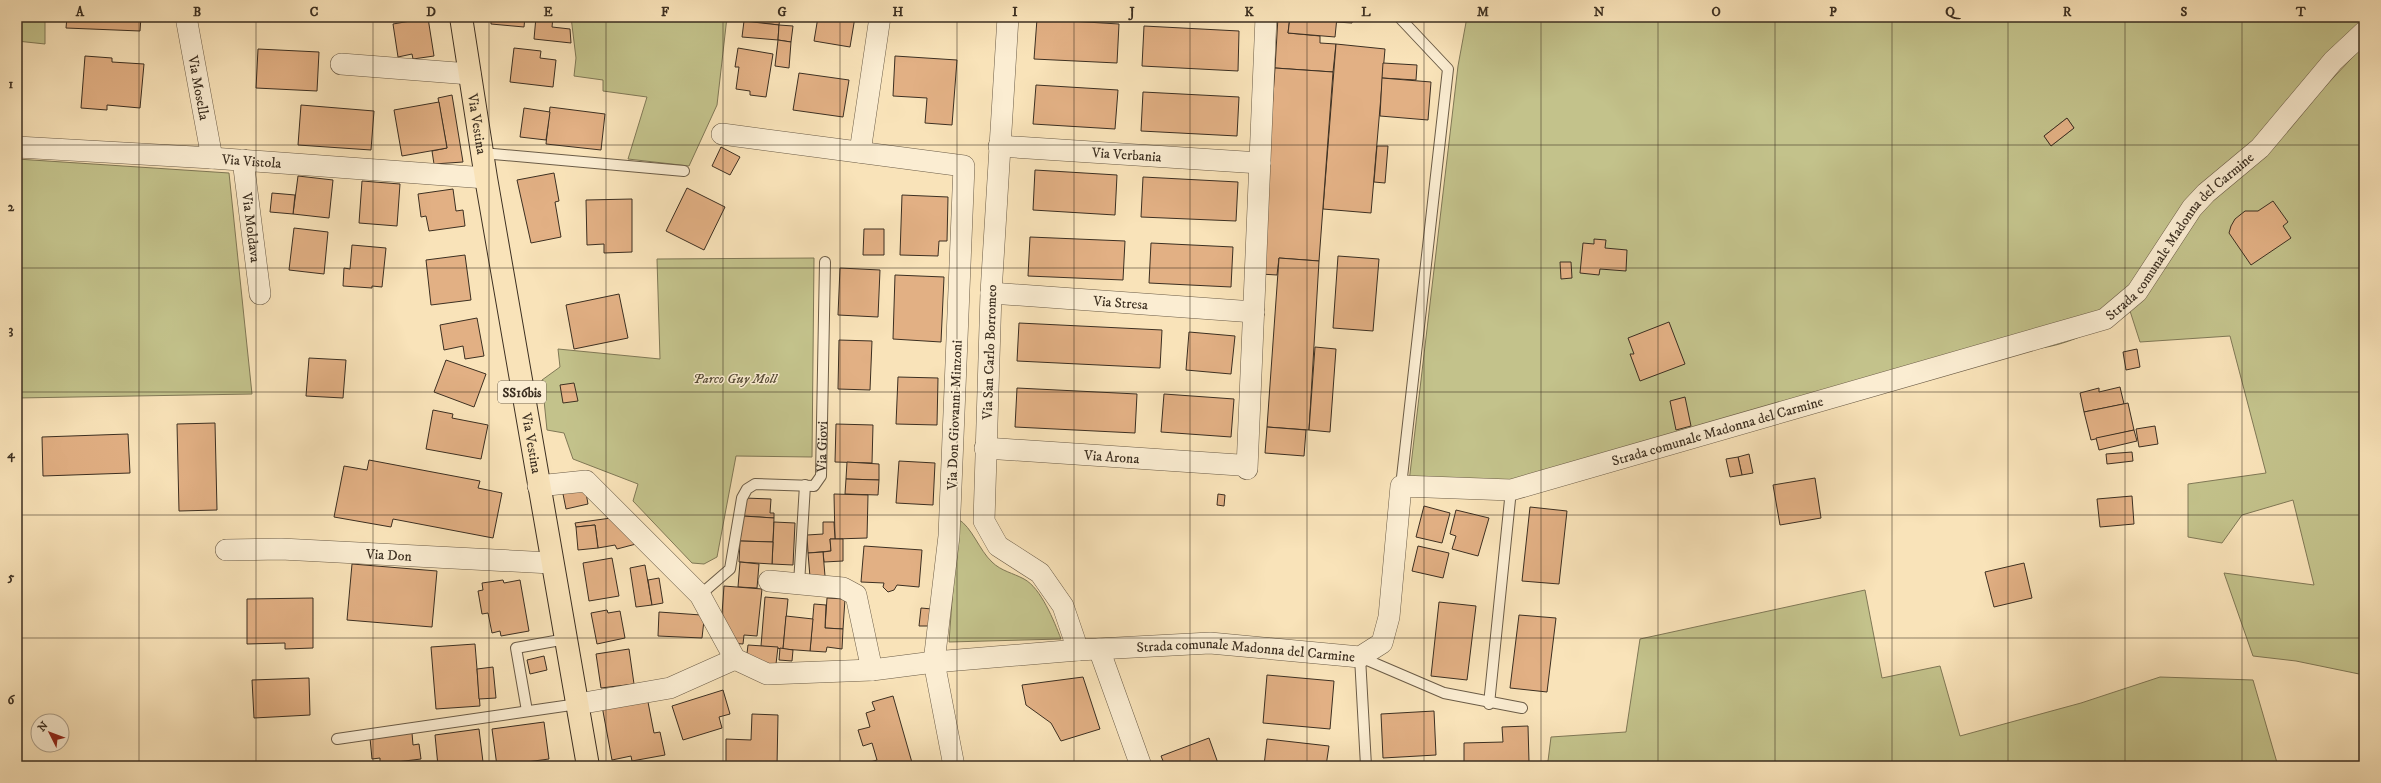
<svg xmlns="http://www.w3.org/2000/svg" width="2381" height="783" viewBox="0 0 2381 783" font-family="'IM FELL DW Pica',serif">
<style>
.green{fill:#c3c28b;stroke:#807856;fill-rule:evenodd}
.building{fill:#e2b084;stroke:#3c2f21}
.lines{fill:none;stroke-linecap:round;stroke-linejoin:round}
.lane-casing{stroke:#6b5c47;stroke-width:12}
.street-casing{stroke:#6b5c47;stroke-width:22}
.primary-casing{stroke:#3c2f21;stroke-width:24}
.lane{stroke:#fbedd2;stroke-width:10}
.street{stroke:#fbedd2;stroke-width:21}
.primary{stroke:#f9e3b9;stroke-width:22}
.grid{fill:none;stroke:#3c2f21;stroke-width:1;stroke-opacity:0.55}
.labels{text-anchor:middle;stroke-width:3;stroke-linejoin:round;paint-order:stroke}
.shield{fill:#fbedd2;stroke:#756856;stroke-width:1}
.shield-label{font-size:13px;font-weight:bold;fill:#3c2f21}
.street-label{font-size:14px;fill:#3c2f21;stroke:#fbedd2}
.park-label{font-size:14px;font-style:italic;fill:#574c36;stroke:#fbedd2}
.neatline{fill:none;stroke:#3c2f21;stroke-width:1.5}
.grid-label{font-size:13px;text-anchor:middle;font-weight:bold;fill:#3c2f21}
</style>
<rect width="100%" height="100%" fill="#f9e3b9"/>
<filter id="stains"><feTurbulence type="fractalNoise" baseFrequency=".005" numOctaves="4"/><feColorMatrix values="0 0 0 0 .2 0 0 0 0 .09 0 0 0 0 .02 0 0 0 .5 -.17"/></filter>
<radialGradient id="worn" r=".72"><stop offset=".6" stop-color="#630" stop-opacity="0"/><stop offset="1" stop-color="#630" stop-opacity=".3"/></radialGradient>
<g class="green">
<polygon points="17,17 45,17 45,44 17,41"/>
<polygon points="571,17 727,17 717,105 689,166 628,159 647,97 603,91 603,80 574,76 576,58"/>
<path d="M1467,17H2364V23L2191,222L2304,109L2364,45V675L2296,661L2253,656L2224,573L2314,585L2293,500L2242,515L2222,543L2188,537V484L2266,473L2230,336L2140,342L2130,311C2100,328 2065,348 2029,349L1510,483L1409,482L1458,66ZM2067,118L2074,128L2051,146L2044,136Z"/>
<polygon points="17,159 229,173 252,394 17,398"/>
<polygon points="814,258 812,457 736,456 717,557 704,564 692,563 633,501 638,484 573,459 564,433 547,430 542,380 560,367 558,349 660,359 657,259"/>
<path d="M958,519C972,527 979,550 992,562C1001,571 1013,573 1024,579C1041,588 1054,621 1061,639L949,642Z"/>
<polygon points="1865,590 1882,678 1940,666 1960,736 2081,703 2160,677 2253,680 2278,766 1530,766 1530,763 1548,761 1551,737 1626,732 1640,639"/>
</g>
<g class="building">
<polygon points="67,17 141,17 140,31 66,28"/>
<polygon points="491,17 525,17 524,27 491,24"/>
<polygon points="536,17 553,17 552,27 570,29 571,43 534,39"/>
<polygon points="744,17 780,17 779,25 744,21"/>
<polygon points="818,17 855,17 850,47 814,41"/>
<polygon points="1278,17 1290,17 1288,33 1320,36 1320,43 1336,44 1333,72 1275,68"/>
<polygon points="1290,17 1337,17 1335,37 1288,33"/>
<polygon points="1337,17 1353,17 1352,23 1336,22"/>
<polygon points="428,18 434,56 413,59 412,54 398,57 393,24"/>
<polygon points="1037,19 1119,24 1117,63 1034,59"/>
<polygon points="744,21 779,25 778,40 742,37"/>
<polygon points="779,25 793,26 791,42 778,40"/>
<polygon points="1144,26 1239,31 1238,71 1142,66"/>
<polygon points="778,40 791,42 789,68 775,66"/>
<polygon points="1336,44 1385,49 1371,213 1323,209"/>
<polygon points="514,48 541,51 540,58 556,60 553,87 510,82"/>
<polygon points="738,48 773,54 766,97 750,95 750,91 736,89 739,67 735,67"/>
<polygon points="258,49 319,52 317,91 256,88"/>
<polygon points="85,56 112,58 112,62 144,64 140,108 107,105 107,110 81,108"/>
<polygon points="895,56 957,60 952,125 925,123 927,98 893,96"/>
<polygon points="1383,63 1417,65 1416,80 1382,78"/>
<polygon points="1275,68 1333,72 1319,261 1279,258 1277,275 1260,274"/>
<polygon points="799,73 849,80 843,117 793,110"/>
<polygon points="1382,78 1431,82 1428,120 1380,116"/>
<polygon points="1036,85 1118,90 1115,129 1033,124"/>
<polygon points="1143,92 1239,97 1237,136 1141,131"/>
<polygon points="452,95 463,162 434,164 432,151 447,148 438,98"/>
<polygon points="439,102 447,148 402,156 394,110"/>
<polygon points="301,105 374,111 371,150 298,145"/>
<polygon points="550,107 605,114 601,150 546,144"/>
<polygon points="524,108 550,112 546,140 520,137"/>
<polygon points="2067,118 2074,128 2051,146 2044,136"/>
<polygon points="1377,146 1388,146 1385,183 1374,182"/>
<polygon points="721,147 740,157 730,175 712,166"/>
<polygon points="1035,170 1117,175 1115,215 1033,210"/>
<polygon points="554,173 559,201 555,202 561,237 531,243 517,180"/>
<polygon points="298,176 333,180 329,218 293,214"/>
<polygon points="1143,177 1238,182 1236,221 1141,217"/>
<polygon points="362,181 400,184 397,226 359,223"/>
<polygon points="687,188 725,207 704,250 666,231"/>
<polygon points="453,189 456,211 463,210 465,226 429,231 426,216 421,217 418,194"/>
<polygon points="272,193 295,195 293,214 270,212"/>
<polygon points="902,195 948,197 947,241 939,241 938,256 900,255"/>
<polygon points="632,199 632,252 604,253 604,244 587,245 586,200"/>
<polygon points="2273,201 2288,222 2283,226 2291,238 2251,265 2229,233 2231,226 2235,219 2245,211 2258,211"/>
<polygon points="294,228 328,232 324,274 289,270"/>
<polygon points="864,229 884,229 884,255 863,255"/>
<polygon points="1030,237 1125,241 1123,280 1028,276"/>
<polygon points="1594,239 1606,240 1605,248 1627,250 1626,271 1600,269 1599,275 1580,273 1583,243 1594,244"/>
<polygon points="1151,243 1233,247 1231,287 1149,283"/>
<polygon points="352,245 386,248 382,287 372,286 372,288 343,286 344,268 350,269"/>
<polygon points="465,255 471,300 431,305 426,260"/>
<polygon points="1338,256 1379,259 1373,331 1333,328"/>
<polygon points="1279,258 1319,261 1309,430 1267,427"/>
<polygon points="1560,262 1571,262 1572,278 1561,279"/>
<polygon points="840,268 880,270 878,317 838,315"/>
<polygon points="895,275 944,277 941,342 893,339"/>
<polygon points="619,294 628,338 574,349 566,305"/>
<polygon points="477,318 484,356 465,359 463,346 444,350 440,325"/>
<polygon points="1669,322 1685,364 1640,381 1630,354 1634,354 1628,338"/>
<polygon points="1019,323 1162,330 1160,368 1017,361"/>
<polygon points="1189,332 1235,336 1231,374 1186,370"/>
<polygon points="839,340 872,341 870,390 838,389"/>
<polygon points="1315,347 1336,349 1330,432 1309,430"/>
<polygon points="2137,349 2140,367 2126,370 2123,352"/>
<polygon points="309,358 346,360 343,398 306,396"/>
<polygon points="446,360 486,374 474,407 434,392"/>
<polygon points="898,377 938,378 937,425 896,424"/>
<polygon points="574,383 578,401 563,403 560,385"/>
<polygon points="2120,387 2124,404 2084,412 2080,393 2099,388 2099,392"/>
<polygon points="1017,388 1137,394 1135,433 1015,427"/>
<polygon points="1164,394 1234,399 1231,437 1161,432"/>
<polygon points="1685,397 1691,426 1676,430 1670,401"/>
<polygon points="2128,403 2134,430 2091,440 2084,412"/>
<polygon points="433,410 453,414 452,418 488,425 481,459 426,449"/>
<polygon points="215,423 217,510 179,511 177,424"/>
<polygon points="836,424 873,425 872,463 835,462"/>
<polygon points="2155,426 2158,444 2139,447 2136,429"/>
<polygon points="1267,427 1306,430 1304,456 1265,453"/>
<polygon points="2134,430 2137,441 2099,450 2096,438"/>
<polygon points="128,434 130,473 43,476 42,437"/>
<polygon points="2132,452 2133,461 2107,464 2106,454"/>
<polygon points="1749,454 1753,473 1742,475 1738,457"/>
<polygon points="1738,457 1742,475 1730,477 1726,459"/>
<polygon points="369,460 480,481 478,488 502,493 493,538 393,519 391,527 334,517 344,466 367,470"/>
<polygon points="899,461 935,463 933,505 896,503"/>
<polygon points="847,462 879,464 879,480 846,479"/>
<polygon points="1815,478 1821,518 1780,525 1773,485"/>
<polygon points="846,479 879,480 878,495 845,494"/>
<polygon points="574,487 586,493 588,504 566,509 562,489"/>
<polygon points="834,494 868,495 867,538 835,539"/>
<polygon points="1218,494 1225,495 1224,506 1217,505"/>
<polygon points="2132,496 2134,524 2100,527 2097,499"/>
<polygon points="744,498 771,499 770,513 774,513 774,518 743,516"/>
<polygon points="1424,506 1450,513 1442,543 1416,537"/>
<polygon points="1530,507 1567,511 1559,584 1522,581"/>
<polygon points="1456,510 1489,518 1478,556 1452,549 1456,536 1450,534"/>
<polygon points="743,516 774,518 773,542 740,541"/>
<polygon points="611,518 636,544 617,549 615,545 598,548 595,525 576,527 575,523"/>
<polygon points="774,522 795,523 793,565 772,564"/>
<polygon points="823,522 834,522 835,539 830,539 831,551 808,553 807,535 823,534"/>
<polygon points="595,525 598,548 578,550 576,527"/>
<polygon points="830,539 843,539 843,561 824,562 823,552 831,551"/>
<polygon points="740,541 773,542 772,564 739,562"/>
<polygon points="864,546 922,550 919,587 897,585 894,590 888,592 883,587 884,583 861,582"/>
<polygon points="1418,546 1449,553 1443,578 1412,571"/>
<polygon points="823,552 825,576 810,577 808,553"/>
<polygon points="612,558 619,596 589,601 583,563"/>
<polygon points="740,562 759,564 757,588 738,587"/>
<polygon points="2024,563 2032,598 1994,607 1985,572"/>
<polygon points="352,564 437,571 432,627 347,620"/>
<polygon points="645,565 652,605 636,607 630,568"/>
<polygon points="659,578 663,603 652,605 648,580"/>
<polygon points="503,580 504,583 520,580 529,631 501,636 500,631 492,633 488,613 482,614 478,591 483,590 482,583"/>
<polygon points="724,586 762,589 757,636 744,635 743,644 730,643 722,614"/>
<polygon points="765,597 788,599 783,649 761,646"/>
<polygon points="313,598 313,648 285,649 285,643 247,644 247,599"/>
<polygon points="827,598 845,599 843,629 825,628"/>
<polygon points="1439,602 1476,606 1467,680 1431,676"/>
<polygon points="814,604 826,605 825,628 843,629 842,649 827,647 826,652 810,651"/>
<polygon points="921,608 932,609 931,626 919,626"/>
<polygon points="607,610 608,613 620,611 625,638 597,644 591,613"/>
<polygon points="659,612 701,615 704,620 702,638 658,636"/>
<polygon points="1519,615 1556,618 1547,692 1510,688"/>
<polygon points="786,616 813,619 810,651 783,649"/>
<polygon points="475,644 480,706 436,709 431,647"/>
<polygon points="748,645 778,647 776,664 746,662"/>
<polygon points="780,648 793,650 792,661 779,660"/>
<polygon points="629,649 634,684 601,688 596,654"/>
<polygon points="544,656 547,670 530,674 527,660"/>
<polygon points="493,667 496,698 479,699 477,669"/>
<polygon points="1267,675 1334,681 1330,729 1263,723"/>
<polygon points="1083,677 1100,729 1061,741 1051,723 1026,705 1022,685"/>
<polygon points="309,678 310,715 254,718 252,680"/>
<polygon points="723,690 730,714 719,717 722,728 683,740 672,706"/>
<polygon points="893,696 913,766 857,766 877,760 872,743 863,746 858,730 870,727 866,713 875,710 872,702"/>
<polygon points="647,697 654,733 660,732 665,755 632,761 631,756 612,760 602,706"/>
<polygon points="1434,711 1436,755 1383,758 1381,714"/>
<polygon points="752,714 778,715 777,766 726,766 726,739 751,740"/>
<polygon points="544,722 549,759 497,766 492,729"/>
<polygon points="1528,726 1529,762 1464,764 1464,743 1503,742 1502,727"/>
<polygon points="479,729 483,762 438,766 435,735"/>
<polygon points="412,733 413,745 419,744 421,759 380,764 380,758 372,759 370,738"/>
<polygon points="1209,738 1219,766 1165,766 1161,756"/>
<polygon points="1267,739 1329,746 1326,766 1264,766"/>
</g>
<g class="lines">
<defs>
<g id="lane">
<polyline points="1399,17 1448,69 1401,486"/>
<polyline points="482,153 684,171"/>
<polyline points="799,584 805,485"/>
<path id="s1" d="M700,595L730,569L742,498L747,489L755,484L814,486L821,476L825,262"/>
<polyline points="1489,704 1511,490"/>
<polyline points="527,711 516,648 566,639"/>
<polyline points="337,739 578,704"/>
<polyline points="1366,766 1360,657 1444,693 1522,708"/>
</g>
<g id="street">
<path id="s2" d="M186,17L212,158"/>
<polyline points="1008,17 991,293 984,521 998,546 1040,573 1063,606 1078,650"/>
<polyline points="341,64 470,74"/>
<polyline points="722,134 964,166 949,536 934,662 954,766"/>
<path id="s3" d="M999,146L1260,163"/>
<path id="s4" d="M17,147L212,158L486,178"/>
<polyline points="860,152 880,17"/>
<path id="s5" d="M243,160L260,294"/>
<path id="s6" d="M991,293L1254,312"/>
<path id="s7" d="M985,448L1239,465"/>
<polyline points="1247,469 1266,17"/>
<path id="s8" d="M538,486L586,481L700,595L735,659L767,674L872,670L934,662L1078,650L1210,643L1360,657L1382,643L1389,617L1401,486L1511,490L2105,319L2137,292L2192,208L2206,193L2260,148L2333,61L2364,32"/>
<path id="s9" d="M226,550L281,549L551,563"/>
<polyline points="769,581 843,588 856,595 872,670"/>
<polyline points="1099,649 1141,766"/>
<polyline points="578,704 670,688 735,659"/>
</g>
<g id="primary">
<path id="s10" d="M461,17L486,178L588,766"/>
</g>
</defs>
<use href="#lane" class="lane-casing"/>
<use href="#street" class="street-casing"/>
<use href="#primary" class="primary-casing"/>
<use href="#lane" class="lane"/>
<use href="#street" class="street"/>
<use href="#primary" class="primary"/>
</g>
<path class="grid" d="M139,17V766M256,17V766M373,17V766M489,17V766M606,17V766M723,17V766M840,17V766M957,17V766M1074,17V766M1190,17V766M1307,17V766M1424,17V766M1541,17V766M1658,17V766M1775,17V766M1892,17V766M2008,17V766M2125,17V766M2242,17V766M17,145H2364M17,268H2364M17,392H2364M17,515H2364M17,638H2364"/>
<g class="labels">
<rect class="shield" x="498" y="381" width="48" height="22" rx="3"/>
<g class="shield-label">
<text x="522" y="397">SS16bis</text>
</g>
<g class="street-label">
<text dy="5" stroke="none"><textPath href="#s2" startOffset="72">Via Mosella</textPath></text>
<text dy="5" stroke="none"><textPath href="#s10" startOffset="108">Via Vestina</textPath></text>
<text dy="5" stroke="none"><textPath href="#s3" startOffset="128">Via Verbania</textPath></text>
<text dy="5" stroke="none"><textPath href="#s4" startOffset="235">Via Vistola</textPath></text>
<text dy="5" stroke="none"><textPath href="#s5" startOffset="68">Via Moldava</textPath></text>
<text dy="5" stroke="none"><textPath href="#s8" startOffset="1938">Strada comunale Madonna del Carmine</textPath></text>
<text dy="5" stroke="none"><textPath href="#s6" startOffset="130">Via Stresa</textPath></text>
<text transform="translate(989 352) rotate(-88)" y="5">Via San Carlo Borromeo</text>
<text transform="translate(954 415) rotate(-88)" y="5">Via Don Giovanni Minzoni</text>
<text dy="5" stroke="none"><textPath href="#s8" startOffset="1422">Strada comunale Madonna del Carmine</textPath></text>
<text dy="5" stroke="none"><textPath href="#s10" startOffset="432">Via Vestina</textPath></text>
<text dy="5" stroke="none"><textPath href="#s1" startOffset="232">Via Giovi</textPath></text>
<text dy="5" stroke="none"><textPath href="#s7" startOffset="127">Via Arona</textPath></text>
<text dy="5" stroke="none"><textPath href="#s9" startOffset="163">Via Don</textPath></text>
<text dy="5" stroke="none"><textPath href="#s8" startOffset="798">Strada comunale Madonna del Carmine</textPath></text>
</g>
<g class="park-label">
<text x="735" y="383">Parco Guy Moll</text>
</g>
</g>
<rect width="2381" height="783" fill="none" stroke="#f9e3b9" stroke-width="44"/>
<g transform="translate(50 733) rotate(312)"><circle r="19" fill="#fbedd2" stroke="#afa18b"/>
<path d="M0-3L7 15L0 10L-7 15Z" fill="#8f2418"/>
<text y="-6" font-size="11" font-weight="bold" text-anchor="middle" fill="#3c2f21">N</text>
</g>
<rect x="22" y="22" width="2337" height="739" class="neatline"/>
<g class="grid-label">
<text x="80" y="16">A</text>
<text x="197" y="16">B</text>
<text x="314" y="16">C</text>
<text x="431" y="16">D</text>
<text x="548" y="16">E</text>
<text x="665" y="16">F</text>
<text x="782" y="16">G</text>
<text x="898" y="16">H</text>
<text x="1015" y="16">I</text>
<text x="1132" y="16">J</text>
<text x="1249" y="16">K</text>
<text x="1366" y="16">L</text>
<text x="1483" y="16">M</text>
<text x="1599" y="16">N</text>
<text x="1716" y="16">O</text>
<text x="1833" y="16">P</text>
<text x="1950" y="16">Q</text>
<text x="2067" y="16">R</text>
<text x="2184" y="16">S</text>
<text x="2301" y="16">T</text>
<text x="11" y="88">1</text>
<text x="11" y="211">2</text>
<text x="11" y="334">3</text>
<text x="11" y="458">4</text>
<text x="11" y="581">5</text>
<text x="11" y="704">6</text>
</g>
<rect width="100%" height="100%" filter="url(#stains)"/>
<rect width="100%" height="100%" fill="url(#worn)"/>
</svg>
